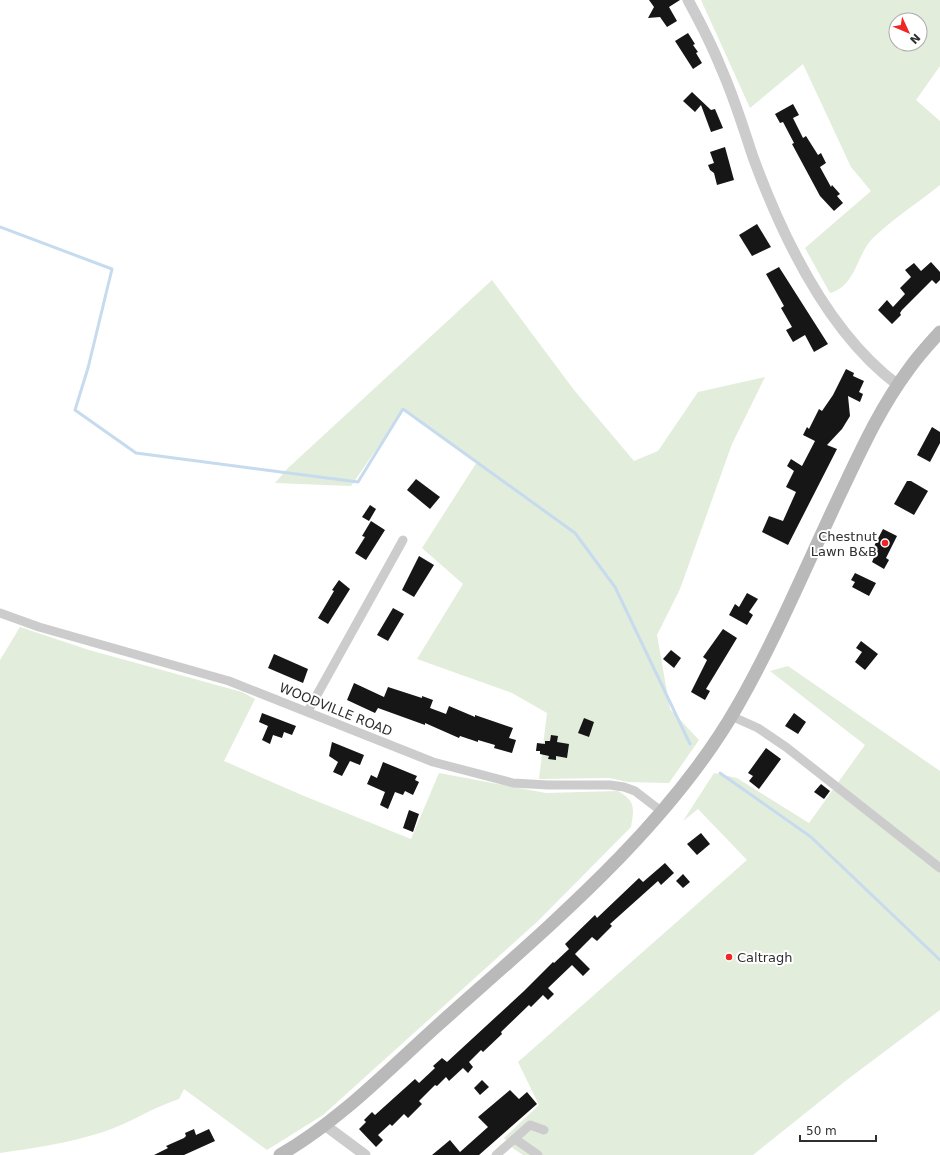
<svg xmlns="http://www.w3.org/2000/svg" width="940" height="1155" viewBox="0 0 940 1155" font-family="'DejaVu Sans',sans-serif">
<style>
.green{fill:#e3eddb;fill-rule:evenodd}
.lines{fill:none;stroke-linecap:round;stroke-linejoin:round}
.stream{stroke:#c6dbee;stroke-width:3}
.building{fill:#161616}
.minor{stroke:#ccc;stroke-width:9}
.tertiary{stroke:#ccc;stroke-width:11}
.secondary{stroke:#b9b9b9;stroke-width:13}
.poi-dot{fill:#f02626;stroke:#fff;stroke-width:1.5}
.labels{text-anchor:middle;stroke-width:4;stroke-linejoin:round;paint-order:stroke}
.poi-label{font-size:13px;fill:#2f2f2f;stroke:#fff;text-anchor:end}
.street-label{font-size:13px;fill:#2f2f2f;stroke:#fff}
</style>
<rect width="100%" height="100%" fill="#fff"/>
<g class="green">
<path d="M701,0H940V66L916,100L940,121V185C919,202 891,220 872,239C856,256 856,286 830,293L805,248L871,191L851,167L803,64L750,108ZM896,20H920V44H896Z"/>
<polygon points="492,280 574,390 634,461 658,451 698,392 765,377 732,444 680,589 657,635 670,709 699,740 669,783 628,782 609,778 539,779 547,713 512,693 417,659 463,584 422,548 477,462 404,409 351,486 275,483 287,469"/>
<path d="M20,627L89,650L242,692L255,699L224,761L304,796L411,839L439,773L546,793L618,791C636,801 634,809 631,827L538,921L323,1115L267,1150L184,1089L179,1099C153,1107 129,1124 103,1132C69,1143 35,1148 0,1153V660Z"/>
<polygon points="788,666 940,771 940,1010 848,1079 753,1155 523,1155 514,1149 504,1138 539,1105 518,1062 747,860 698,809 683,821 714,773 737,778 809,823 865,745 770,671"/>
</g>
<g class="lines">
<g class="stream">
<polyline points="0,227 112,269 88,368 75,410 136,453 358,482 403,409 575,533 615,587 690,744"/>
<polyline points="720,773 811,837 940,960"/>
</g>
</g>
<g class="building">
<polygon points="649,0 680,0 669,7 677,21 667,27 660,17 648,18 654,7"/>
<polygon points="688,33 695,44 693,45 698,52 696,53 702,63 693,69 675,41"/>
<polygon points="692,92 711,110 715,109 723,128 711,132 701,105 695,112 683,101"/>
<polygon points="793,104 799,115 793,118 803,138 806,136 818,155 821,153 826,163 820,167 831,187 832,185 840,194 837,196 843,203 834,211 820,196 792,144 794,143 783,122 780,123 775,114"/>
<polygon points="725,147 734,180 717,185 714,173 710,170 708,165 714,163 710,152"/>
<polygon points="757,224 771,247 752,256 739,235"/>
<polygon points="931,262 940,272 940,280 936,284 932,280 902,310 900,313 901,315 892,324 878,310 887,300 893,307 905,294 900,288 911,277 905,270 914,263 921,271"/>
<polygon points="779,267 828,344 814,352 805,335 793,342 786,330 792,327 781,308 784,306 766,274"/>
<polygon points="846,369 854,373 853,376 864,381 859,392 863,394 860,402 848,396 850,416 842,429 827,445 837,449 788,545 762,532 769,516 783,521 796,492 786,487 794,471 787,466 791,459 802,466 815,441 803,435 807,427 809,429 819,409 822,411 833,395"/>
<polygon points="932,427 940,432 940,443 930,462 917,455"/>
<polygon points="416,479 440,497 430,509 407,490"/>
<polygon points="907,481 911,481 928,491 914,515 894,504"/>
<polygon points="370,505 376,509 369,521 362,517"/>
<polygon points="371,521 385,530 366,560 355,553 365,537 362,536"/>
<polygon points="883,529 897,536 886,558 889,560 884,569 872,562 876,553 872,550"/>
<polygon points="419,556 434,565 414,597 402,590"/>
<polygon points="855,573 876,583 869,596 852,587 855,582 851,580"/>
<polygon points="339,580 350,589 328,624 318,618 334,591 332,590"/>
<polygon points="747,593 758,599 749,612 753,615 747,625 729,615 735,604 739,607"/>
<polygon points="393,608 404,614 388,641 377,635"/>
<polygon points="723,629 737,638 706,689 710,691 705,700 691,692 707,660 703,657"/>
<polygon points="861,641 878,654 865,670 855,662 862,652 856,648"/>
<polygon points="671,650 681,658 674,668 663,659"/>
<polygon points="274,654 308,669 303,683 268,668"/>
<polygon points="354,683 384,697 388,687 422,698 422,696 433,700 430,708 446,714 449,706 475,717 475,715 513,728 509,738 516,740 512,753 494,748 495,745 478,740 478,742 460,736 459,738 425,723 425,725 378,708 375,713 347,700"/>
<polygon points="262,713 296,726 292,735 284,732 282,738 273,735 270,744 262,740 268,726 259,722"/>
<polygon points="794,713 806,722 798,734 785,726"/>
<polygon points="584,718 594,722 589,737 578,733"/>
<polygon points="551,735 558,736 557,742 569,744 567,758 556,756 556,760 548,759 549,756 540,754 540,751 536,751 537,743 545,744 545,741 550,741"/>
<polygon points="332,742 364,755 360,765 350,761 342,776 333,772 338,762 329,756"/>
<polygon points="766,748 781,759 759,789 749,781 753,776 748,773"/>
<polygon points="383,762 417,776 415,780 419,782 413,795 405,791 403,795 395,792 388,809 380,805 385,792 367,784 371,775 377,778"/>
<polygon points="821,784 830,791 824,799 814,792"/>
<polygon points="409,810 419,814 413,832 403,828"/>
<polygon points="701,833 710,844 697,855 687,844"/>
<polygon points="665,863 674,873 661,885 658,881 610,924 612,926 597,941 592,937 575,954 590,969 583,976 572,965 548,988 554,994 548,1000 543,995 531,1007 529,1005 501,1032 502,1034 483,1052 481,1050 469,1062 473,1067 468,1073 463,1068 449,1081 446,1077 437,1086 435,1085 419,1101 422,1104 408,1118 404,1114 392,1126 390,1124 378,1135 383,1140 376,1147 359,1129 366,1122 364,1120 372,1112 375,1115 415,1079 419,1083 435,1068 433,1066 442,1058 447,1062 524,991 553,962 554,963 569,949 565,944 595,915 597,918 639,878 643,882"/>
<polygon points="683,874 690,882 683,888 676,881"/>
<polygon points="482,1080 489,1087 480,1095 474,1088"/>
<polygon points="510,1090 519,1099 527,1092 537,1104 479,1155 432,1155 450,1140 460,1152 488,1127 478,1117"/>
<polygon points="194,1129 196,1135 209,1129 215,1141 184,1155 154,1155 168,1148 166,1146 184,1138 186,1136 185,1133"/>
</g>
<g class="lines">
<g class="minor">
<polyline points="0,613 39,627 229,681 433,762 513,783 548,785 610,785 624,787 635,791 661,811"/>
<polyline points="308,711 403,540"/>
<polyline points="731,716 758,728 786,747 940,868"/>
<polyline points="515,1139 538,1155"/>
<polyline points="496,1155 530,1125 544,1130"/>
</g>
<g class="tertiary">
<path d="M688,0C700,22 712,45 721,68C734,97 743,127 753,157C782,236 829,334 898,385"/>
<polyline points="326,1126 365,1155"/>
</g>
<path class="secondary" d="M280,1155C339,1121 387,1071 437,1026C543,931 667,830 738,705C778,635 809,559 844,486C863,446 882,405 909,369C918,356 929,344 940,332"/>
</g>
<g class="poi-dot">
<circle cx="885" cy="543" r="4"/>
<circle cx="729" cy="957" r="4"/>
</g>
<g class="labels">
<g class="poi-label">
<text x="877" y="541">Chestnut<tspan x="877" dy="15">Lawn B&amp;B</tspan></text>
<text x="737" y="962" text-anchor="start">Caltragh</text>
</g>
<g class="street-label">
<text transform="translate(336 709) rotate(22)" y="5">WOODVILLE ROAD</text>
</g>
</g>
<g transform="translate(908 32) rotate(134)"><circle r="19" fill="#ffffff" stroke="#acacac"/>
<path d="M0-3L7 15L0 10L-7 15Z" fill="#f02626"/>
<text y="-6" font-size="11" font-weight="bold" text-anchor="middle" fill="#2f2f2f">N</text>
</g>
<path d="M800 1135v6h76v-6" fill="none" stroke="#2f2f2f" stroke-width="2"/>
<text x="806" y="1135" font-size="12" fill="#2f2f2f" stroke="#ffffff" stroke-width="3" paint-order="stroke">50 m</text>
</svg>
